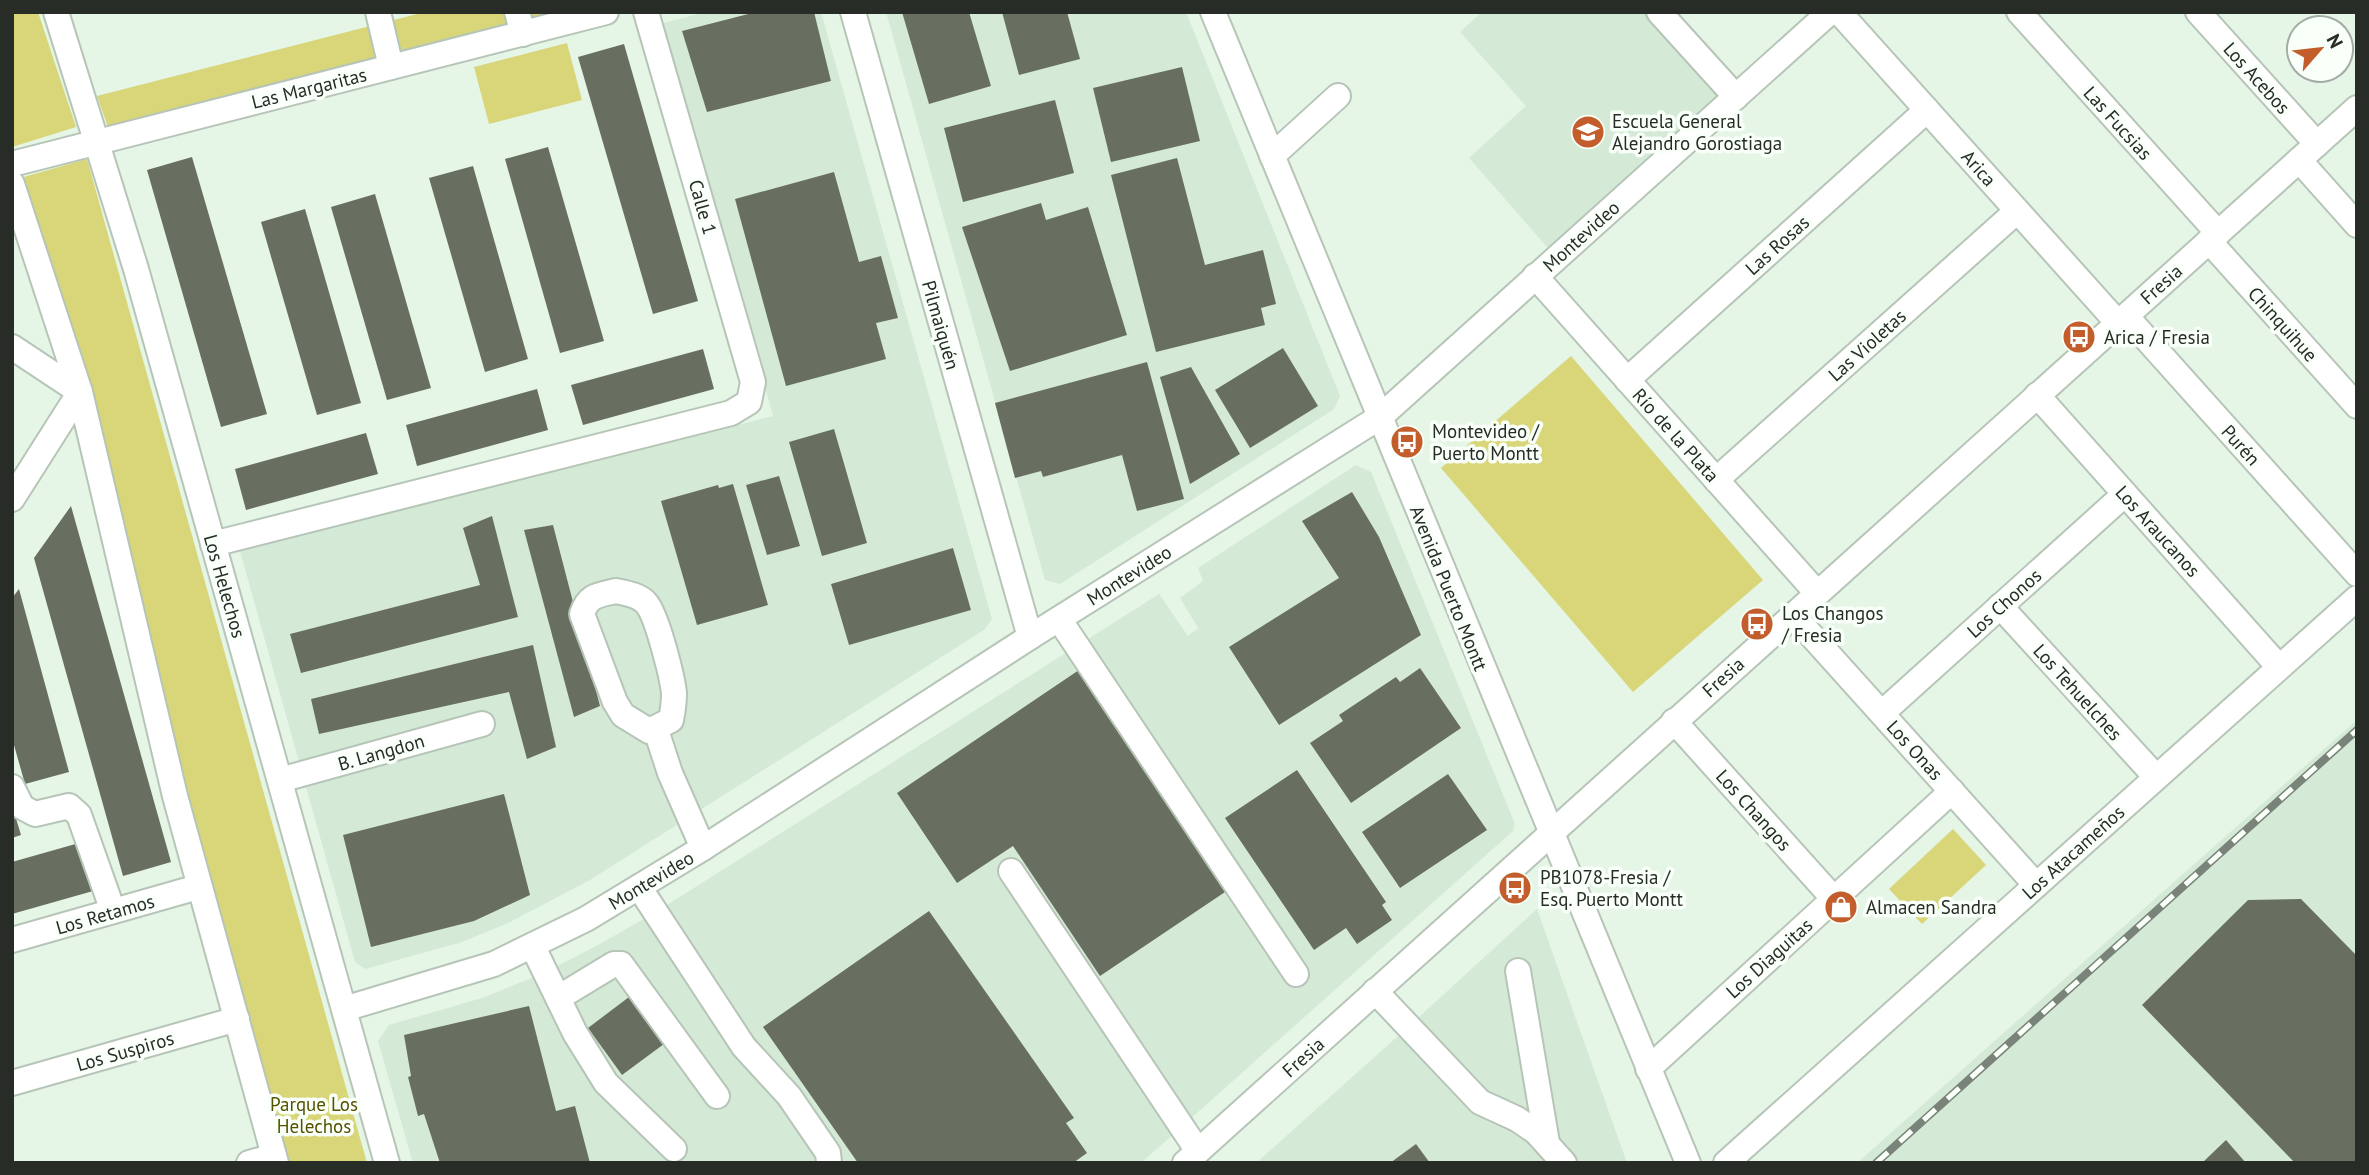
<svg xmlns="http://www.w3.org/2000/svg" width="2369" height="1175" viewBox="0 0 2369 1175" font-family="'PT Sans',sans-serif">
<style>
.built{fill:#d4ead6}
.green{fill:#d9d579}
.building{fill:#686f60}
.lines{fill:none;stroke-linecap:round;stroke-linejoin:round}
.minor-casing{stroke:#b6c5b7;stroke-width:28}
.minor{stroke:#fff;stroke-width:24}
.rail-casing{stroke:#798379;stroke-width:8}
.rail{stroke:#f9fff9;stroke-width:5;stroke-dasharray:16;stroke-linecap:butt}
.labels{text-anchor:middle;stroke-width:7;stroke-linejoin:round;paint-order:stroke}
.street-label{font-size:19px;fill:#272c27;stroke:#f9fff9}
.poi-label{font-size:19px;fill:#272c27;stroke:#f9fff9;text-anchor:start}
.park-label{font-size:19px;fill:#555100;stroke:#f9fff9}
</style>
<rect width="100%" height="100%" fill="#e5f5e6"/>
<g class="built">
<polygon points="706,12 821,12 992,619 984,630 590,880 508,923 462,942 365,969 355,962 240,551 773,416 663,23"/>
<polygon points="886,12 1186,12 1340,396 1334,409 1060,584 1045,580"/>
<polygon points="1482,12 1644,12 1718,96 1548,248 1469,158 1526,106 1460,32"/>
<polygon points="1356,465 1371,472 1515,824 1513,831 1141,1163 413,1163 378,1041 389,1025 482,998 546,972 598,945 656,912 1159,594 1188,636 1198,628 1180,598 1203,581 1198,568"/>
<polygon points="2357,720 2357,1163 1857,1163 2087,959"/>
<polygon points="1537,909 1627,1163 1256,1163 1407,1028"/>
</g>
<g class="green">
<polygon points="12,12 38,12 76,127 12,147"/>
<polygon points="425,12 561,12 109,130 97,96"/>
<polygon points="567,43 582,100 489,124 474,67"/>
<polygon points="87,159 367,1163 288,1163 20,178"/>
<polygon points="1571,356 1763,580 1633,692 1441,468"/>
<polygon points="1953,829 1986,865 1922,924 1889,889"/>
</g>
<g class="building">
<polygon points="756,12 814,12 831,81 707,112 682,31"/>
<polygon points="902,12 969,12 991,86 929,104"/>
<polygon points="1002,12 1067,12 1080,59 1019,75"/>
<polygon points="624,44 698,301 653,314 578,57"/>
<polygon points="1182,67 1200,141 1111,162 1093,88"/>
<polygon points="1055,100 1074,173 963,202 944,128"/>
<polygon points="548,147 604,341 560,353 505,159"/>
<polygon points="192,157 267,414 221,427 147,170"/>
<polygon points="1177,158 1205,265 1263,250 1276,304 1261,308 1265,325 1156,352 1111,175"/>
<polygon points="473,166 528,359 485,372 429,178"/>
<polygon points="834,172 859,262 881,256 898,318 876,323 886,359 786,386 735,199"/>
<polygon points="375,194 431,388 387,400 331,207"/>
<polygon points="1041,203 1046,220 1088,207 1127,335 1010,371 962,227"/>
<polygon points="305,209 361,403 317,415 261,222"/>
<polygon points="1283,348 1318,406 1250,448 1215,390"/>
<polygon points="703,349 714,389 583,425 571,385"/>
<polygon points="1147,362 1184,499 1137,511 1122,455 1043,477 1041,471 1015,478 995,403"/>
<polygon points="1191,367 1240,454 1190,484 1160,377"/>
<polygon points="537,389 548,430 417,466 406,425"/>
<polygon points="834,429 867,543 822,556 789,442"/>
<polygon points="366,433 378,474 246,510 235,469"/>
<polygon points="779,476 800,546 767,555 746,485"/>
<polygon points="733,484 768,605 697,625 661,501 718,485 719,488"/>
<polygon points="1352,492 1379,537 1421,635 1279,725 1229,647 1339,578 1302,521"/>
<polygon points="71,506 171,862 123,876 34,558"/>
<polygon points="492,516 518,617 301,673 290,634 480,585 463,528"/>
<polygon points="553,525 600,706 574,717 524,530"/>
<polygon points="953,548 971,610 849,645 831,584"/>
<polygon points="19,589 69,772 25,784 12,738 12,598"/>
<polygon points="533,645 556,747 527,759 509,692 319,734 311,699"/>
<polygon points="1082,668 1231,888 1100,976 1013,846 957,883 897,793"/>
<polygon points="1420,668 1461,728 1351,803 1310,743 1343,721 1339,715 1396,677 1400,682"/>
<polygon points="1297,770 1386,902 1382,905 1392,920 1357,944 1346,928 1314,950 1225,818"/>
<polygon points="1448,774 1487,830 1400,888 1362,832"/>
<polygon points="504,794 530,895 474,921 371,947 343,835"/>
<polygon points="12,805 21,835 12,838"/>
<polygon points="79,843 93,891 12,914 12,862"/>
<polygon points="2301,899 2357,956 2357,1163 2295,1163 2142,1005 2248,900"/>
<polygon points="929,911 1074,1118 1066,1123 1087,1153 1073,1163 858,1163 763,1027"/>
<polygon points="633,994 668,1041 622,1075 588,1028"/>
<polygon points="529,1006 556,1111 575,1106 590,1163 440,1163 424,1114 418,1116 408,1077 411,1076 404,1035"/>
<polygon points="2226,1140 2246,1163 2202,1163"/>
<polygon points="1416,1144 1430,1163 1390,1163"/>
</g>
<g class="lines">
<defs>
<g id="minor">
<polyline points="56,12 136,269 387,1163"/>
<polyline points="378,12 391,67"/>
<polyline points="517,12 523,34"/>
<polyline points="853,12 1030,637"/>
<polyline points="1213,12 1688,1163"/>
<polyline points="1659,12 1736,97"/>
<polyline points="1839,12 2118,323"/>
<polyline points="2019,12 2218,233"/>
<polyline points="2198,12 2317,144"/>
<polyline points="1272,156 1338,96"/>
<polyline points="2299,160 2357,225"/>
<polyline points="12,164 606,12"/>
<polyline points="12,184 80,392 175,796 276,1163"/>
<polyline points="2209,241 2357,406"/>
<polyline points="1535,276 1817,593"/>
<polyline points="2126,316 2357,574"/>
<polyline points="12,347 80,392 12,499"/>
<polyline points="1627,380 1927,110"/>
<polyline points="2037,395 2279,667"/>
<polyline points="1716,480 2017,211"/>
<polyline points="213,544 731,413 749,402 753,382 646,12"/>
<path d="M616,591C626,593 639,595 646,603C657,615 672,676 674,693C674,702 673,710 671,720L649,731L623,715L615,702L582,614C588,595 598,595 616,591Z"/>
<polyline points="2000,606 2156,777"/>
<polyline points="1793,615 2036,885"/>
<polyline points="1059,619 1296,974"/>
<polyline points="1882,713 2125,494"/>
<polyline points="1674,721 1834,899"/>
<polyline points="656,730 670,773 703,848"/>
<polyline points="280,780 482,724"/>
<polyline points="12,787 22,807 35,814 69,806 79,815 113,911"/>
<polyline points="1011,871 1198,1151"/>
<polyline points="639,887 744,1047 789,1096 828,1153 829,1163"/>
<polyline points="12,940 198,887"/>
<polyline points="533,947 575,1033 606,1083 674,1149"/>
<polyline points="1518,971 1547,1143"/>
<polyline points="1375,991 1480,1102 1517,1119 1536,1132 1564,1163"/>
<polyline points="558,998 614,964 621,964 717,1096"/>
<polyline points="344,1009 494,964 586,919 703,848 1030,637 1380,417 1830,12"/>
<polyline points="1648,1069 1952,791"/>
<polyline points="12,1083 237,1019"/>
<polyline points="249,1163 274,1156"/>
<polyline points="1185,1163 2357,108"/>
<polyline points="1726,1163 2357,598"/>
</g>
</defs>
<use href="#minor" class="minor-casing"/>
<use href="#minor" class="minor"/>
<defs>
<polyline id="rail" points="1876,1163 2357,730"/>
</defs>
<use href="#rail" class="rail-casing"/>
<use href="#rail" class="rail"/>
</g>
<defs>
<symbol id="school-disc" viewBox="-11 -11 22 22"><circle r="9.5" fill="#c35e2c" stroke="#f9fff9"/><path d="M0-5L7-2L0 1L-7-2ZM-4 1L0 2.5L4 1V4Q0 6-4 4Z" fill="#fff"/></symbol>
<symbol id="bus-disc" viewBox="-11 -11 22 22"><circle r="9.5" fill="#c35e2c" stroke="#f9fff9"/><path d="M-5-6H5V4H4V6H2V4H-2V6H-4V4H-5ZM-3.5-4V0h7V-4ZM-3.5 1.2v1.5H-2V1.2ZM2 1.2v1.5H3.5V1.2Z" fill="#fff"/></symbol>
<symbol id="shop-disc" viewBox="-11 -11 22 22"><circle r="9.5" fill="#c35e2c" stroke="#f9fff9"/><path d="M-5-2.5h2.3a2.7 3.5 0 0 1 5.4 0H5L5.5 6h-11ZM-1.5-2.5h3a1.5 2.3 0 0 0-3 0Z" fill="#fff"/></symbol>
</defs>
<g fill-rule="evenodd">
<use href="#school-disc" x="1569" y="113" width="38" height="38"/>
<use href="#bus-disc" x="2060" y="318" width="38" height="38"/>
<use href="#bus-disc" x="1388" y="423" width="38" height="38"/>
<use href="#bus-disc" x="1738" y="605" width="38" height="38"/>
<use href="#bus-disc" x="1496" y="869" width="38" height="38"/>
<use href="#shop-disc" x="1822" y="888" width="38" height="38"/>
</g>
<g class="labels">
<g class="street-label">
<text transform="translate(2257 78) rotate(48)" y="7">Los Acebos</text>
<text transform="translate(309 88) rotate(-14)" y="7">Las Margaritas</text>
<text transform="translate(2118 123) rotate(48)" y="7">Las Fucsias</text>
<text transform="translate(1979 168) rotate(48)" y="7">Arica</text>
<text transform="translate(703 207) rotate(74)" y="7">Calle 1</text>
<text transform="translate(1581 236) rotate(-42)" y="7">Montevideo</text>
<text transform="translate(1777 245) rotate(-42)" y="7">Las Rosas</text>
<text transform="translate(2161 284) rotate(-42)" y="7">Fresia</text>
<text transform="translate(2283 324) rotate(48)" y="7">Chinquihue</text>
<text transform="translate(941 325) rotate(74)" y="7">Pilmaiquén</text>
<text transform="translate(1867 345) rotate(-42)" y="7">Las Violetas</text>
<text transform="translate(1676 435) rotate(48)" y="7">Río de la Plata</text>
<text transform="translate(2241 445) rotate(48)" y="7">Purén</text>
<text transform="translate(2158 531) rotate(48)" y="7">Los Araucanos</text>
<text transform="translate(1129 575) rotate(-32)" y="7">Montevideo</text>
<text transform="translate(225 586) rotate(74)" y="7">Los Helechos</text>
<text transform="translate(1449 588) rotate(68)" y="7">Avenida Puerto Montt</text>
<text transform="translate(2004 603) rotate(-42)" y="7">Los Chonos</text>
<text transform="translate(1723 677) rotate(-42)" y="7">Fresia</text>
<text transform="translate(2078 692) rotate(48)" y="7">Los Tehuelches</text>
<text transform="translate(1915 750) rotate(48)" y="7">Los Onas</text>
<text transform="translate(381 752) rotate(-16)" y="7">B. Langdon</text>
<text transform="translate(1754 810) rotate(48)" y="7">Los Changos</text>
<text transform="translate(2073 852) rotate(-42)" y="7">Los Atacameños</text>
<text transform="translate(651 880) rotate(-31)" y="7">Montevideo</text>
<text transform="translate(105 914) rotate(-16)" y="7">Los Retamos</text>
<text transform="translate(1769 958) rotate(-42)" y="7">Los Diaguitas</text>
<text transform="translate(125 1051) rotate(-16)" y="7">Los Suspiros</text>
<text transform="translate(1303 1057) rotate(-42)" y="7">Fresia</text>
</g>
<g class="poi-label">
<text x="1612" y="128">Escuela General<tspan x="1612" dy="22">Alejandro Gorostiaga</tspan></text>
<text x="2104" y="344">Arica / Fresia</text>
<text x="1432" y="438">Montevideo /<tspan x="1432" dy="22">Puerto Montt</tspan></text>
<text x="1782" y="620">Los Changos<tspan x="1782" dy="22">/ Fresia</tspan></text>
<text x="1540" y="884">PB1078-Fresia /<tspan x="1540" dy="22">Esq. Puerto Montt</tspan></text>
<text x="1866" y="914">Almacen Sandra</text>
</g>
<g class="park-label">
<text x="314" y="1111">Parque Los<tspan x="314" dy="22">Helechos</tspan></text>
</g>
</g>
<rect width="2369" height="1175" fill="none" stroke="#272c27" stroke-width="28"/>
<g transform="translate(2320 49) rotate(62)"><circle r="33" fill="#f9fff9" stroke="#a5aba5" stroke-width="2"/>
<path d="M0-5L12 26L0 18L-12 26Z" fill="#c35e2c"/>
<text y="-10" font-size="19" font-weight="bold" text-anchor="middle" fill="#272c27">N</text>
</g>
</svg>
